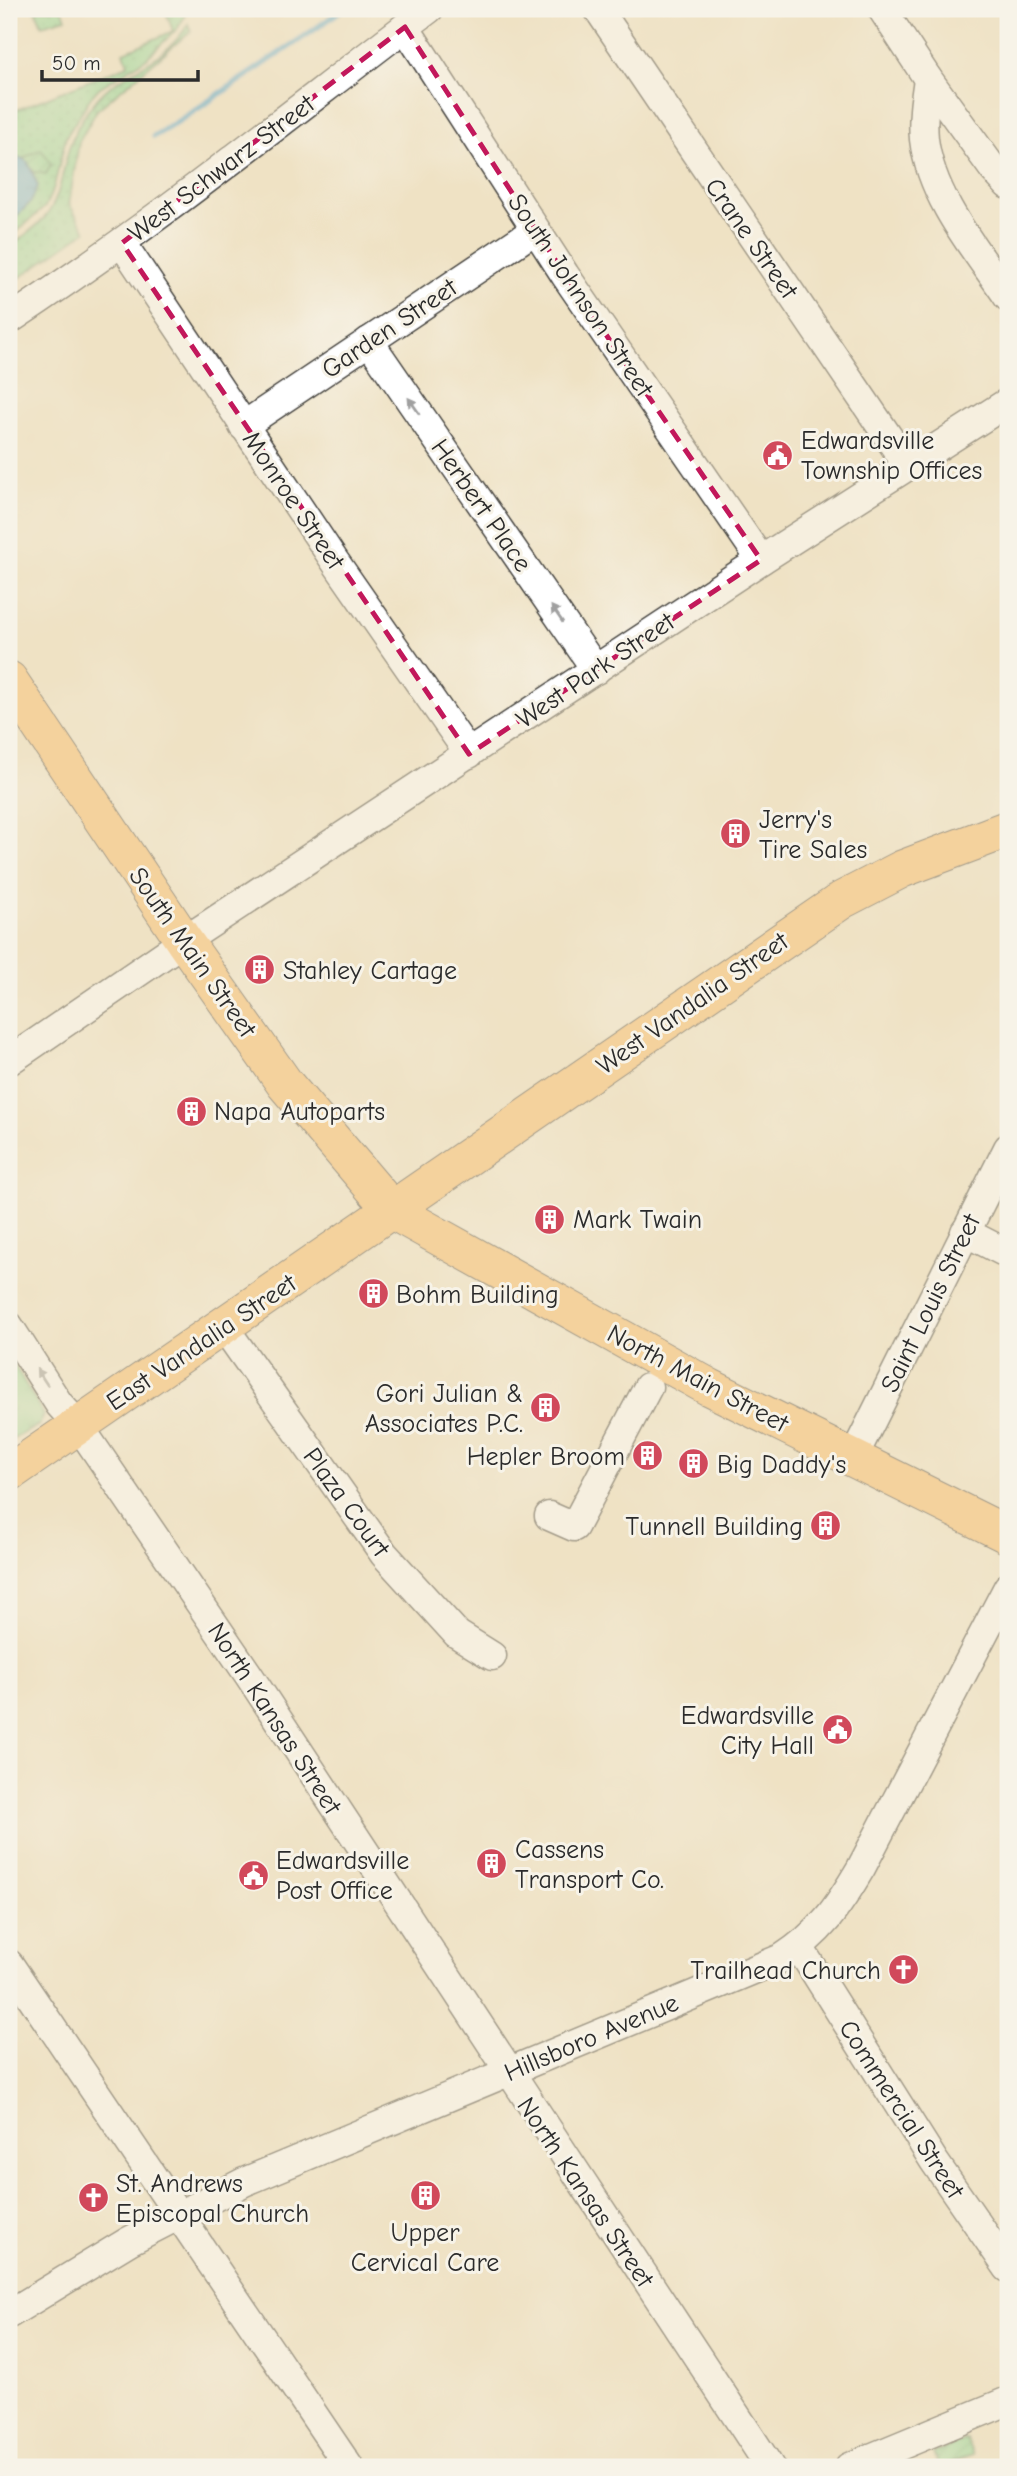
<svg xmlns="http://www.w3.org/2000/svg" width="1017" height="2476" viewBox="0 0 1017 2476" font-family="'Comic Neue',sans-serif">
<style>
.grass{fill:url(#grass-dots);stroke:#5a805f;stroke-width:2}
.park{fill:url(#park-tufts);stroke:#5a805f;stroke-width:2}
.garden{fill:url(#garden-furrows);stroke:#5a805f;stroke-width:2}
.water{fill:url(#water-ripples);stroke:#40687c;stroke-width:2}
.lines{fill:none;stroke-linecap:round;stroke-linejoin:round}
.stream{stroke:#54a5ce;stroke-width:6}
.minor-casing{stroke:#484642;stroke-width:31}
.major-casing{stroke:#484642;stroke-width:39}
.minor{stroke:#fff;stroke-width:28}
.major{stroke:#fbbe6e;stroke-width:37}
.oneway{fill:#a0a0a0}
.marked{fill:none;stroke:#c2185b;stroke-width:5;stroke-dasharray:14 9;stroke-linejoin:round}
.labels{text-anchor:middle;stroke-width:6;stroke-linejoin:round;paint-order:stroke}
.street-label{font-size:26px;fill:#2b2b2b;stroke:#f7f3e8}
.poi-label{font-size:26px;fill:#2b2b2b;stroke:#f7f3e8;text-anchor:start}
</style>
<defs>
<pattern id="grass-dots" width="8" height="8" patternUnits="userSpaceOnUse" patternTransform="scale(1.75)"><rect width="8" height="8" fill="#89d693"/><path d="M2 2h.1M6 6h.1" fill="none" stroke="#76b87f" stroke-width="1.8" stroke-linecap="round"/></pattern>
<pattern id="park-tufts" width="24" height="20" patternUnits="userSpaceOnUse" patternTransform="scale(1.75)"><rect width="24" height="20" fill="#89d693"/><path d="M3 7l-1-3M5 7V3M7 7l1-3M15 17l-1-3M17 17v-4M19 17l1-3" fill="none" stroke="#76b87f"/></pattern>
<pattern id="garden-furrows" width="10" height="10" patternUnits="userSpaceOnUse" patternTransform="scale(1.75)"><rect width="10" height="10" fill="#89d693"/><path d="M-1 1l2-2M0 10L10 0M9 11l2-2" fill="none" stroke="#76b87f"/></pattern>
<pattern id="water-ripples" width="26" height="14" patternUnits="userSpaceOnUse" patternTransform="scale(1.75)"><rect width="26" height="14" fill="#54a5ce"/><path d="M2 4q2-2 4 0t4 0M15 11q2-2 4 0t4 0" fill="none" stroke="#4687a7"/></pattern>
</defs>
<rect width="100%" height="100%" fill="#f7f3e8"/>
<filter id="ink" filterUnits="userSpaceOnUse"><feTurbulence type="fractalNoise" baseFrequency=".0143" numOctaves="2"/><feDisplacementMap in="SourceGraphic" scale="14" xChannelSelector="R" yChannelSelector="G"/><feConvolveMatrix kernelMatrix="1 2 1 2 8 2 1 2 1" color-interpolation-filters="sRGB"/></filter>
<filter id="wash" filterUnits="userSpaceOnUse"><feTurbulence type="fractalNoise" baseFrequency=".00686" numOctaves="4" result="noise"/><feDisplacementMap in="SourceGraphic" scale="28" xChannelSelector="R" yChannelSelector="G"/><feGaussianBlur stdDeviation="1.57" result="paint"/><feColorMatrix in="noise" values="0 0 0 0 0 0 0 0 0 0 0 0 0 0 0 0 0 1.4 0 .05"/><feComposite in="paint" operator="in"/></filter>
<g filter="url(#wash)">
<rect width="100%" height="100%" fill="#efe2c4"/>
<g class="grass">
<polygon points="35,9 62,9 66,18 42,25"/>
<polygon points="173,9 180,9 185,16 178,28 147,58 99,88 91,97 66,137 54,187 45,207 9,239 9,113 128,65 124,52 173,31 166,12"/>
<path d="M188,24L191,31L97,110L79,142L69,204L86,231L9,285V247C21,238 36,228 46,216C62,195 62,169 70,145C75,129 86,112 97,99C120,71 166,63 188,24Z"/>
</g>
<polygon class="park" points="9,1356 44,1415 39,1425 9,1441"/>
<g class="garden">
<polygon points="41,149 51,164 46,174 34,172 22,159"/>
<polygon points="966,2439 973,2455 939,2467 933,2453"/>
</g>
<polygon class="water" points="21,158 28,162 38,186 31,202 9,224 9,161"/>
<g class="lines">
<path class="stream" d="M154,136C190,115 223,91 258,68C286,48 315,31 342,9"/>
</g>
</g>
<g filter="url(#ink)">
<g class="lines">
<defs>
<g id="minor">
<polyline points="598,9 908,466"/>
<path d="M882,9L928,79C925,99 922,118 924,139C931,198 976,250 1008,297"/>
<polyline points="405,27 565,275 761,560"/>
<polyline points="928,79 994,170 1008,185"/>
<polyline points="122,243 334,560 469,754"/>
<path d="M9,320C155,224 290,114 429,9"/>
<polyline points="369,341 596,670"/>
<polyline points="243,426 535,230"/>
<polyline points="9,1061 184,941 761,560 1008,402"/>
<polyline points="965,1232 1008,1254"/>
<polyline points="9,1326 59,1404 79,1426 248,1674 770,2467"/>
<polyline points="224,1327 384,1554 457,1634 492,1656"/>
<polyline points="853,1458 1008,1148"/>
<polyline points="549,1516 574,1527 648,1387"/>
<polyline points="799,1947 934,2161 1008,2268"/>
<polyline points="9,1964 349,2467"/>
<path d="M9,2314L129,2241L244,2182L782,1958C821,1933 838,1907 861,1868L1008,1587"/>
<polyline points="849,2467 1008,2401"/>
</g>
<g id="major">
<polyline points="9,680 184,941 285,1084 393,1211 709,1387 1008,1535"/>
<polyline points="9,1473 842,900 902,869 1008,829"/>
</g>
</defs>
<use href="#minor" class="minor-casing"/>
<use href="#major" class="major-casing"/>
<use href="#minor" class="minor"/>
<use href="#major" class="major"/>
</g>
<defs><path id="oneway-solid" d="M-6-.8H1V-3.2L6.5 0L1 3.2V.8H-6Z" transform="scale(1.75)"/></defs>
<g class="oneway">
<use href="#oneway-solid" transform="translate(414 406) rotate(-125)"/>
<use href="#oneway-solid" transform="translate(557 614) rotate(-125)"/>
<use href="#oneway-solid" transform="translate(42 1377) rotate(-123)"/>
</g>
</g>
<path d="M0 0H1017V2476H0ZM405,27L565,275L761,560L469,754L122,243Z" fill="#efe2c4" fill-opacity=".55" fill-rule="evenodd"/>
<path class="marked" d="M405,27L565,275L761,560L469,754L122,243Z"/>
<defs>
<symbol id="civic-disc" viewBox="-11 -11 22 22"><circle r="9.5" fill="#d1495b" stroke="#f7f3e8"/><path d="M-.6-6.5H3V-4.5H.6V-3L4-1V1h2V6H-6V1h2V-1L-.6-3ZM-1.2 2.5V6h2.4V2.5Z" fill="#fff"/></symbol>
<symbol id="building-disc" viewBox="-11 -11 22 22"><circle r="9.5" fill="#d1495b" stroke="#f7f3e8"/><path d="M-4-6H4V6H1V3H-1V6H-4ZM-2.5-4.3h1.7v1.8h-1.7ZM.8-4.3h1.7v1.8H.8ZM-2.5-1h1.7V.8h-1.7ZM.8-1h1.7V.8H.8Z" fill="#fff"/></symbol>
<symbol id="church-disc" viewBox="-11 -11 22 22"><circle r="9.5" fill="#d1495b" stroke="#f7f3e8"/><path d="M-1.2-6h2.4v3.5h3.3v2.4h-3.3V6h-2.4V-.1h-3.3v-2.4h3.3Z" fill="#fff"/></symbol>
</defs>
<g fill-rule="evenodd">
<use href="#civic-disc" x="760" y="438" width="35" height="35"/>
<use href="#building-disc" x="718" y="816" width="35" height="35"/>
<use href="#building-disc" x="242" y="952" width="35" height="35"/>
<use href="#building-disc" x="174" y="1094" width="35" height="35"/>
<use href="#building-disc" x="532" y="1202" width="35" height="35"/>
<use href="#building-disc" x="356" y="1276" width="35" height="35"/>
<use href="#building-disc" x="528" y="1390" width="35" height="35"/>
<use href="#building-disc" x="630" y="1438" width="35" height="35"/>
<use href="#building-disc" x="676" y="1446" width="35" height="35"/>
<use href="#building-disc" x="808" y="1508" width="35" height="35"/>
<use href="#civic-disc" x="820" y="1712" width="35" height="35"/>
<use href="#building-disc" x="474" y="1846" width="35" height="35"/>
<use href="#civic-disc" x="236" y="1858" width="35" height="35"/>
<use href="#church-disc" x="886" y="1952" width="35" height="35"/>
<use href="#building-disc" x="408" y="2178" width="35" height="35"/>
<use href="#church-disc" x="76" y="2180" width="35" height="35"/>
</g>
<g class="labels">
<g class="street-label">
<text transform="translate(221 168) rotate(-37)" y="9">West Schwarz Street</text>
<text transform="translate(752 238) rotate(55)" y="9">Crane Street</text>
<text transform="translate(581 295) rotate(56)" y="9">South Johnson Street</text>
<text transform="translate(389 328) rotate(-34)" y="9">Garden Street</text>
<text transform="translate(294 500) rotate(56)" y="9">Monroe Street</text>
<text transform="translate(482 505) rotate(55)" y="9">Herbert Place</text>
<text transform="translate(595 670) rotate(-34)" y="9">West Park Street</text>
<text transform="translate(193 952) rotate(55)" y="9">South Main Street</text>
<text transform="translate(692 1003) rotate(-35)" y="9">West Vandalia Street</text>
<text transform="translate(930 1303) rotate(-64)" y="9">Saint Louis Street</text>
<text transform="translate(201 1342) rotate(-34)" y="9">East Vandalia Street</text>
<text transform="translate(698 1378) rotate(28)" y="9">North Main Street</text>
<text transform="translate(347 1502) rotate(54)" y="9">Plaza Court</text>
<text transform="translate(275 1718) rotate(57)" y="9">North Kansas Street</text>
<text transform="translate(591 2037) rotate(-23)" y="9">Hillsboro Avenue</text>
<text transform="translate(902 2109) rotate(57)" y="9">Commercial Street</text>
<text transform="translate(586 2192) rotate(56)" y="9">North Kansas Street</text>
</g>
<g class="poi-label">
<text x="801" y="449">Edwardsville<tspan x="801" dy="30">Township Offices</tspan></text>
<text x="759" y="828">Jerry's<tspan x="759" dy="30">Tire Sales</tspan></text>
<text x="283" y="979">Stahley Cartage</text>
<text x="214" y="1120">Napa Autoparts</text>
<text x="573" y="1228">Mark Twain</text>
<text x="396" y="1303">Bohm Building</text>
<text x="523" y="1402" text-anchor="end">Gori Julian &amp;<tspan x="523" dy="30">Associates P.C.</tspan></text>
<text x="625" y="1465" text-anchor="end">Hepler Broom</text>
<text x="717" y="1473">Big Daddy's</text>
<text x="803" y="1535" text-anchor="end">Tunnell Building</text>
<text x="814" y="1724" text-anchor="end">Edwardsville<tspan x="814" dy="30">City Hall</tspan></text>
<text x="515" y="1858">Cassens<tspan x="515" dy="30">Transport Co.</tspan></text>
<text x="276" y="1869">Edwardsville<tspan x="276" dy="30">Post Office</tspan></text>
<text x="881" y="1979" text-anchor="end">Trailhead Church</text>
<text x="116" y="2192">St. Andrews<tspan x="116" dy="30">Episcopal Church</tspan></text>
<text x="425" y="2241" text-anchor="middle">Upper<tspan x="425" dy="30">Cervical Care</tspan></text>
</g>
</g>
<rect width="1017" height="2476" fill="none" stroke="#f7f3e8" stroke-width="35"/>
<path d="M42 70v10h156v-10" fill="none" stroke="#2b2b2b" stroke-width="3.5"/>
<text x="52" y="70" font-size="21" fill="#2b2b2b" stroke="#f7f3e8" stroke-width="5" paint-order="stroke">50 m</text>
</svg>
